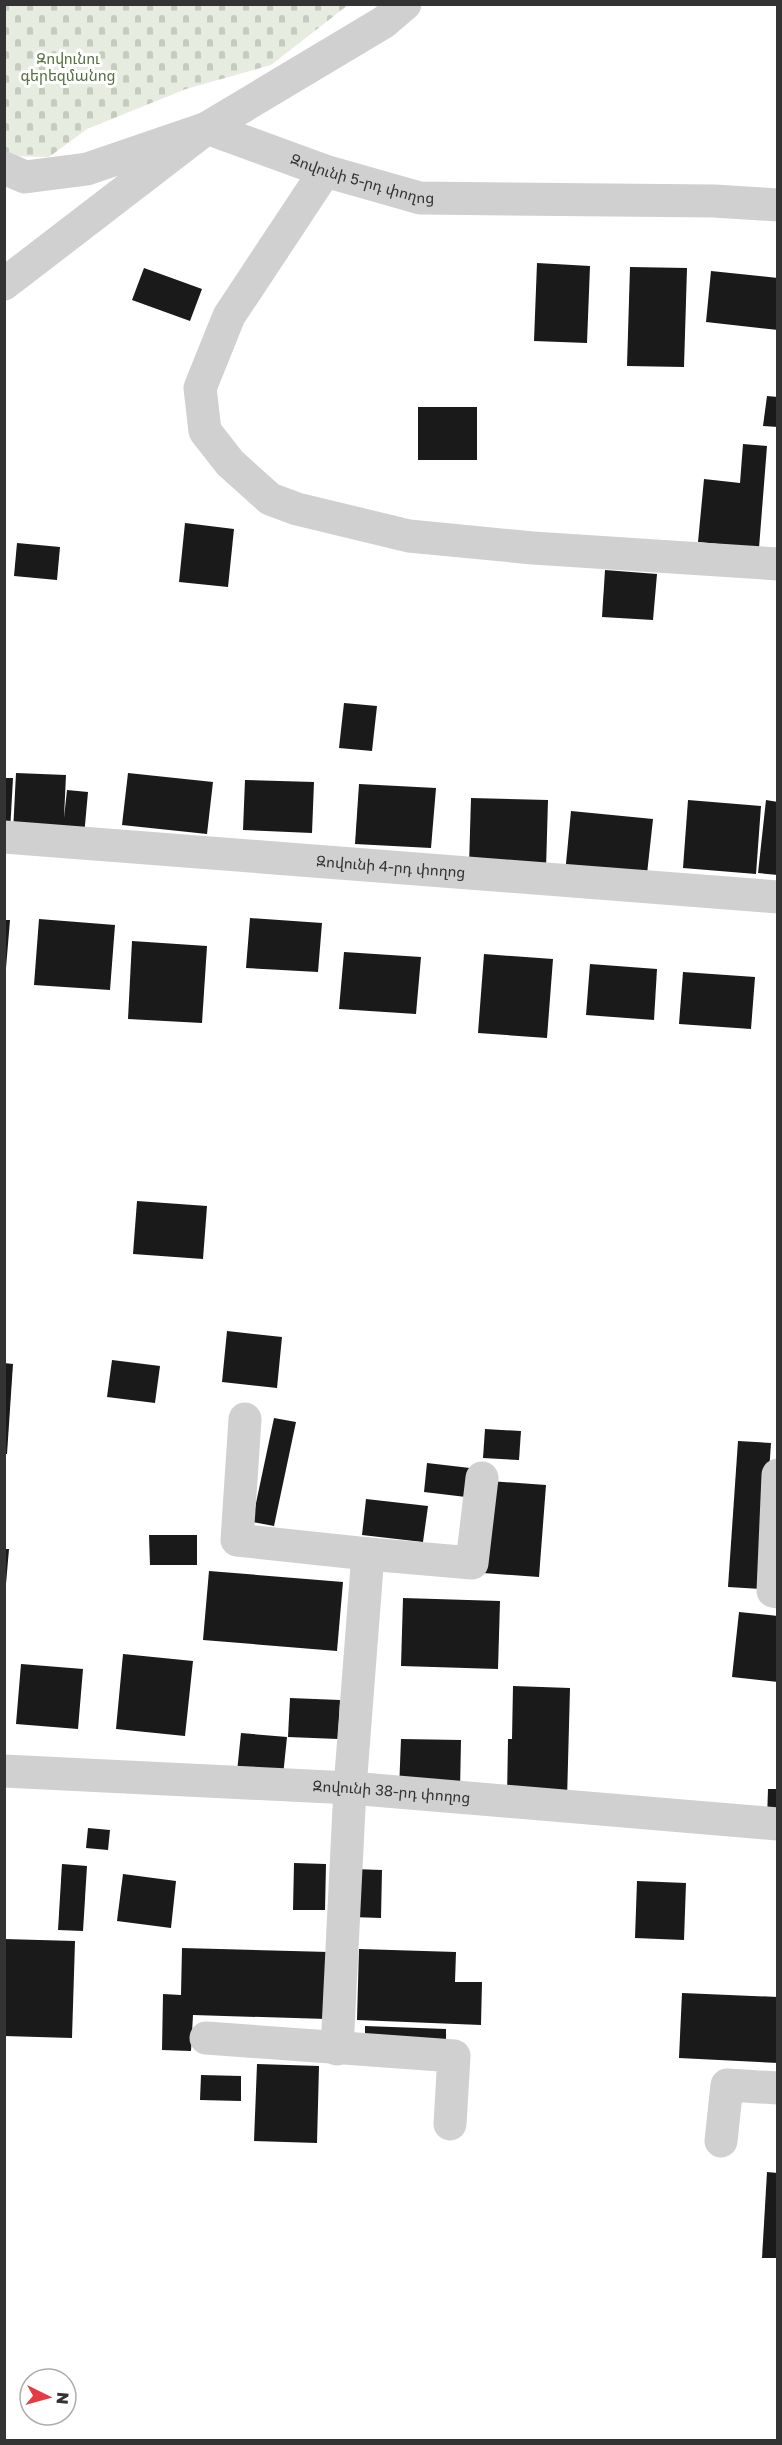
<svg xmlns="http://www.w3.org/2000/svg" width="782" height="2445" viewBox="0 0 782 2445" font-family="'Golos Text','Noto Sans Armenian',sans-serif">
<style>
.cemetery{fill:url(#cemetery-stones)}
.building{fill:#1a1a1a}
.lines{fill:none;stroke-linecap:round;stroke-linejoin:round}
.minor{stroke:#d0d0d0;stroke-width:33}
.labels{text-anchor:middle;stroke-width:6;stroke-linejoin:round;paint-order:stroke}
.park-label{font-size:15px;fill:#56703f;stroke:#fff}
.street-label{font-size:15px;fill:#333;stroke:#fff}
</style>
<defs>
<pattern id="cemetery-stones" width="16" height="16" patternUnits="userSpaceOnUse" patternTransform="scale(1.5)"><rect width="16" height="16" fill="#e6ecdf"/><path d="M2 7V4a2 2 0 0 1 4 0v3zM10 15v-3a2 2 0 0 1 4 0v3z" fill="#c6cbc0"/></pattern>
</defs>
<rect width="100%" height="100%" fill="#fff"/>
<polygon class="cemetery" points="5,5 348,5 271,65 186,89 87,129 49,157 5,156"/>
<g class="building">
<polygon points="537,263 590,266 587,343 534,341"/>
<polygon points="630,267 687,268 684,367 627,366"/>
<polygon points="144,268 202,289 190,321 132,300"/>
<polygon points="711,271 778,278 778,330 706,322"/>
<polygon points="767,396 778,397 778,427 763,426"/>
<rect x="418" y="407" width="59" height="53"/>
<polygon points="743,444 767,446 759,548 698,542 704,479 740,483"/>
<polygon points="185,523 234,529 228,587 179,582"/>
<polygon points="17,543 60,547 57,580 14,576"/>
<polygon points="605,570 657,574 653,620 602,617"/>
<polygon points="344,703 377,706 372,751 339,748"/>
<polygon points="16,773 66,775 64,818 67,790 88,792 84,836 13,832"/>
<polygon points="128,773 213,782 207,834 122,825"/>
<polygon points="4,778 13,778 10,832 4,831"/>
<polygon points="245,780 314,782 312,833 243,830"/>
<polygon points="359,784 436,788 431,848 355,844"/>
<polygon points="471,798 548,800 546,869 469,866"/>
<polygon points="688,800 761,806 756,874 683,868"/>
<polygon points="766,800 778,802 778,875 758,873"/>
<polygon points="571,811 653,819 646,883 565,874"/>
<polygon points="250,918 322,923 318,972 246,968"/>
<polygon points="39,919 115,925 110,990 34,985"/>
<polygon points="4,920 10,920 6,968 4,968"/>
<polygon points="132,941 207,946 202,1023 128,1019"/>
<polygon points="344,952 421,957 416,1014 339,1009"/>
<polygon points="484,954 553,959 547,1038 478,1033"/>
<polygon points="590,964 657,969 654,1020 586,1015"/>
<polygon points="683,972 755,977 751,1029 679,1024"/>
<polygon points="137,1201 207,1206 203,1259 133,1254"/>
<polygon points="227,1331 282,1337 277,1388 222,1382"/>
<polygon points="112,1360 160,1366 155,1403 107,1397"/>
<polygon points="4,1363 13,1364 7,1454 4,1454"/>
<polygon points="274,1418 296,1422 274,1526 252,1522"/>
<polygon points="485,1429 521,1431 519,1460 483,1458"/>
<polygon points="738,1441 771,1443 761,1589 728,1587"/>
<polygon points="427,1463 470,1468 466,1497 424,1492"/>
<polygon points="489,1481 546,1485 539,1577 483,1573"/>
<polygon points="366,1499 428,1506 423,1542 362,1535"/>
<polygon points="149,1535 197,1535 197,1565 150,1565"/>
<polygon points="4,1549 9,1549 6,1584 4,1583"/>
<polygon points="209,1571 343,1582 337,1651 203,1640"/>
<polygon points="403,1598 500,1601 498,1669 401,1666"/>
<polygon points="739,1612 778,1616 778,1682 732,1677"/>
<polygon points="123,1654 193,1661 185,1736 116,1729"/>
<polygon points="21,1664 83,1669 78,1729 16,1724"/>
<polygon points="513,1686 570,1688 567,1800 507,1798 508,1739 512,1739"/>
<polygon points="290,1698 340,1700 338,1739 288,1737"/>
<polygon points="241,1733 287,1737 283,1776 237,1772"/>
<polygon points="401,1739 461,1740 460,1792 399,1790"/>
<polygon points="768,1789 778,1789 778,1820 767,1820"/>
<polygon points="88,1828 110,1830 108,1850 86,1848"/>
<polygon points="294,1863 326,1864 325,1910 293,1910"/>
<polygon points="62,1864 87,1866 83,1931 58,1930"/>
<polygon points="353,1869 382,1870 381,1918 352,1917"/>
<polygon points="123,1874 176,1881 171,1928 117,1921"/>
<polygon points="637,1881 686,1883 684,1940 635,1938"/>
<polygon points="4,1939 75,1941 72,2038 4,2036"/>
<polygon points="182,1948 329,1952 327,2019 193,2015 191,2051 162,2050 163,1994 181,1995"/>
<polygon points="359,1949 456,1952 455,1982 482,1982 481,2025 357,2020"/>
<polygon points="682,1993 778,1997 778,2063 679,2058"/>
<polygon points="365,2026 446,2029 446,2046 365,2043"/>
<polygon points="257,2064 319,2066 317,2143 254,2141"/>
<polygon points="201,2075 241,2076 241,2101 200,2100"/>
<polygon points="767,2172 778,2173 778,2258 762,2258"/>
</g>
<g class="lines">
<g class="minor">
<polyline points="4,168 25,177 87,169 207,128 384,22 405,4"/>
<polyline points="325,171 229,316 200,388 205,431 230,463 270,499 297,509 409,536 533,548 778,564"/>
<path id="s1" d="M4,284L207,128L325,171L420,198L714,201L778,205"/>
<path id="s2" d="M4,837L778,897"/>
<polyline points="245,1419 237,1540 368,1554"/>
<polyline points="778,1475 773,1591 778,1592"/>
<path id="s3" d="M4,1771L350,1788L778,1824"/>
<polyline points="206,2038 454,2056 450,2124"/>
<polyline points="337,2049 350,1788 368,1554 472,1563 482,1478"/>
<polyline points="721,2141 727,2085 778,2088"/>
</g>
</g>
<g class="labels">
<g class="park-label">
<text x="68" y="64">Զովունու<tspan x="68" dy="17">գերեզմանոց</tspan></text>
</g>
<g class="street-label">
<text dy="5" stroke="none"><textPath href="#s1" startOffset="420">Զովունի 5-րդ փողոց</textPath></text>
<text dy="5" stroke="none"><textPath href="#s2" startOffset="388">Զովունի 4-րդ փողոց</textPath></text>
<text dy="5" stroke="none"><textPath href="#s3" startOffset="388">Զովունի 38-րդ փողոց</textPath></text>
</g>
</g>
<rect width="782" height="2445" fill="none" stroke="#333333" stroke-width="12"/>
<g transform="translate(48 2397) rotate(95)"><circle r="28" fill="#ffffff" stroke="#adadad" stroke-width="1.5"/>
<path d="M0-4.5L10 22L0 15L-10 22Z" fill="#e63946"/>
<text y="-9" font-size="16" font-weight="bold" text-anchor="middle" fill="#333333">N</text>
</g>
</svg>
